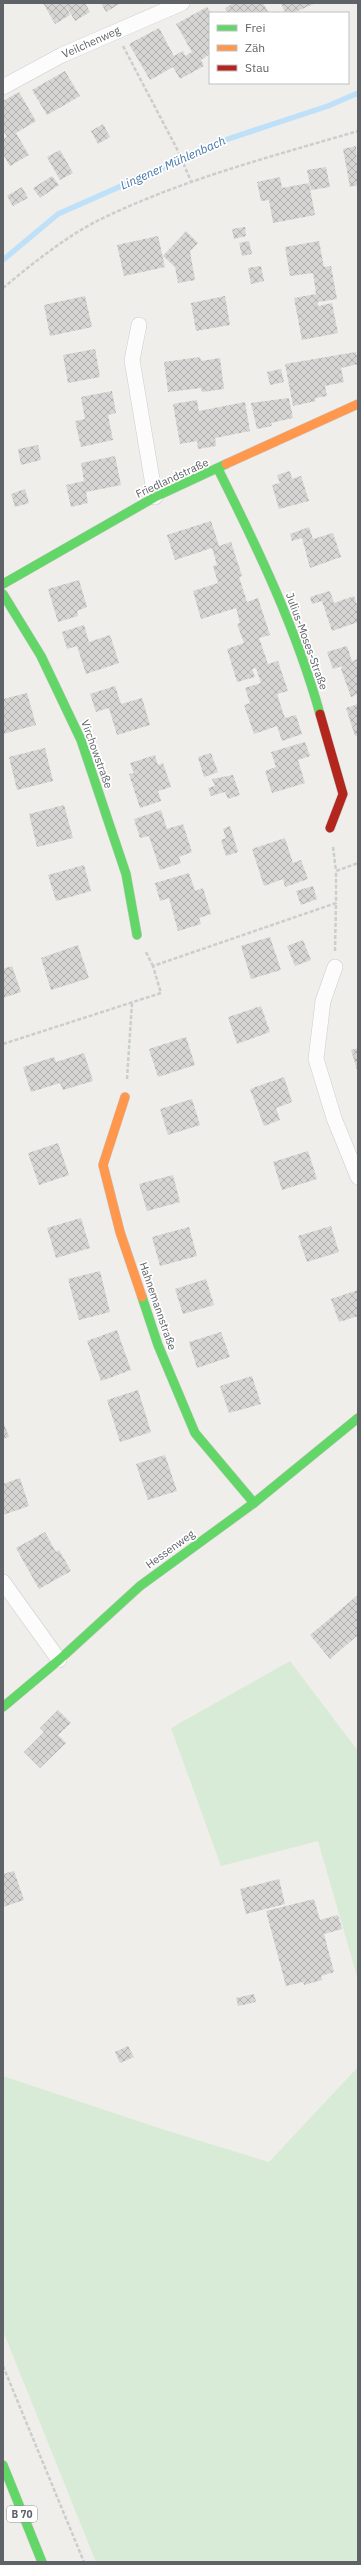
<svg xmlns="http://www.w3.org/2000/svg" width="361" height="2565" viewBox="0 0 361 2565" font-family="'IBM Plex Sans',sans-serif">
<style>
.green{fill:#d8ebd6}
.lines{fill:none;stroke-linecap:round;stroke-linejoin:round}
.stream{stroke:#bfe0f9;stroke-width:5.5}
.building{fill:url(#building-cross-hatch)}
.street-casing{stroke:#cbcccc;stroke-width:16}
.fast-casing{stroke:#cacacb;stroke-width:10}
.slow-casing{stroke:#cacacb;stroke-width:10}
.jam-casing{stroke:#cacacb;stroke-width:10}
.path{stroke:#cacfcc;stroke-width:2.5;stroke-dasharray:4 2;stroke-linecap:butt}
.street{stroke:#fdfcfc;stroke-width:15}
.fast{stroke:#63d668;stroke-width:9}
.slow{stroke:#ff974d;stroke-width:9}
.jam{stroke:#b3261e;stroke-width:9}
.labels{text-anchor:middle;stroke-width:3.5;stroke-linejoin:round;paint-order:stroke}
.shield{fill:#fff;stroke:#8f9295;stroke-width:1}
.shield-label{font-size:10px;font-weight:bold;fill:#5f6368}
.street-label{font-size:11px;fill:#5f6368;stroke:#fff}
.water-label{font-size:12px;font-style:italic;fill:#4174aa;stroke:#fff}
</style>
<defs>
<pattern id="building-cross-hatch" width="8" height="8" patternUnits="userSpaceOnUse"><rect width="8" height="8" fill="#d6d5d3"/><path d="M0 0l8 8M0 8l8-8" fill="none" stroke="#b1b0af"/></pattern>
</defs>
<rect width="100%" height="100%" fill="#efeeea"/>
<g class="green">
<polygon points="290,1661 358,1751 358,1980 318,1841 221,1866 171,1728"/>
<polygon points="358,2067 358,2562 96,2562 3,2331 3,2076 165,2130 269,2162"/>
</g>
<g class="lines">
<polyline class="stream" points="3,260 58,214 225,140 328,106 358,93"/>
</g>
<g class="building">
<polygon points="43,3 85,3 90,12 75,21 65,4 70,15 55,24"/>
<polygon points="101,3 121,3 106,12"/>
<polygon points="234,3 263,3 269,13 228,13 225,8"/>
<polygon points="281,3 316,3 293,13 285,13"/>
<polygon points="207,7 211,13 210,54 201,60 204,66 180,79 173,67 150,80 129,44 159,28 174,56 183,51 185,56 192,52 176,24"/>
<polygon points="65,71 80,96 47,115 32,90"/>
<polygon points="19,92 36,121 16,133 29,155 10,166 3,154 3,139 7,137 3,130 3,101"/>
<polygon points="103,124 110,137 98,144 91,131"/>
<polygon points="356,146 358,185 350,187 343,149"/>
<polygon points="60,150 73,173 60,180 47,157"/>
<polygon points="326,167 330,187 311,190 307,170"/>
<polygon points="52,176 59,185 40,198 33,188"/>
<polygon points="280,177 282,188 309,183 315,215 273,223 269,200 261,201 257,182"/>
<polygon points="22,187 28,198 13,206 7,196"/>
<polygon points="245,227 246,236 234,239 232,229"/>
<polygon points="186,231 198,243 190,251 195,280 178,283 175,267 163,256"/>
<polygon points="158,236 165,267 124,276 117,245"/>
<polygon points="249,241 252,254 242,256 239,243"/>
<polygon points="319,241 324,267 331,266 337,299 318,302 318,306 332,303 338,333 302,340 294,298 316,294 313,273 290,276 285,247"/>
<polygon points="261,266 264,281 251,284 248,268"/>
<polygon points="85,296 92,327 50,336 44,305"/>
<polygon points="225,296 230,325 196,331 191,303"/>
<polygon points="95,349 100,377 68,383 63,355"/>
<polygon points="356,352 358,364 341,368 344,382 325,386 327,396 315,398 316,401 293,406 285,364"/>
<polygon points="200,357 201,361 220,358 224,389 202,392 201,388 168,392 164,362"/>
<polygon points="281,369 284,382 270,385 267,372"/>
<polygon points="112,391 116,413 108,415 113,440 81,447 75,421 85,419 81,397"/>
<polygon points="289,398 293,418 271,423 272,426 257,429 251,403"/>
<polygon points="197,400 199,411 245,402 250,431 215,438 216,446 198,449 197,441 180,444 173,404"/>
<polygon points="38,445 41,460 21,465 18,449"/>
<polygon points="115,456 121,485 86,492 88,503 71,507 66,485 84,481 81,463"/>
<polygon points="290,471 292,479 301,476 309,501 279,509 272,485 280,483 277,475"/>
<polygon points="25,489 29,503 15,507 11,494"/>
<polygon points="211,521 219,546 231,542 242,576 239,577 247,602 258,598 270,635 259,638 268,664 278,661 288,691 277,694 285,718 296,715 302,734 282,741 277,726 254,734 244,705 250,703 245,688 261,683 256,668 252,669 255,677 237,682 227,649 244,643 237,624 240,623 236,608 201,619 193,591 218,583 213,566 217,565 212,548 175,560 167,535"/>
<polygon points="309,527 313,539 333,533 341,557 310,568 302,538 292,541 290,534"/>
<polygon points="79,580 87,607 77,611 78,616 58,622 48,589"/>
<polygon points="330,591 334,603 354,596 358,608 358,622 332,631 322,601 312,604 310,597"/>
<polygon points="84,625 89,642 110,635 119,663 86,674 77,646 67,649 62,632"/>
<polygon points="347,646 352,661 358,659 358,694 351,697 341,669 343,666 333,669 327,652"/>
<polygon points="115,686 121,704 142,698 150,725 117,735 109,708 96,712 90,694"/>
<polygon points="27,693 36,725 3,734 3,699"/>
<polygon points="358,704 358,735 355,736 346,708"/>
<polygon points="305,742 310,756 298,760 305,783 272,793 265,771 276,767 271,752"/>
<polygon points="45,748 53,781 17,790 9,757"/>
<polygon points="211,753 218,772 204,777 198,757"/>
<polygon points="155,755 158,765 163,763 171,787 158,791 161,801 140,808 129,774 134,773 130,763"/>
<polygon points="233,775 240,795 228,799 225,792 211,796 208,788 215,786 212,779"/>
<polygon points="64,805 73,838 37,847 29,814"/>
<polygon points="161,810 167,829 183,824 192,852 179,857 181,863 160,870 149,836 140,838 134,819"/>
<polygon points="230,826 238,852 226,856 221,840 226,838 223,829"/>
<polygon points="285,838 293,863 301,860 308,879 285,887 283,879 264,886 252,849"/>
<polygon points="84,865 91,891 56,901 48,875"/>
<polygon points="189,873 195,891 203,888 211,914 199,918 201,924 178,931 169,898 160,901 155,883"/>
<polygon points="313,886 317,899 301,905 296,891"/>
<polygon points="270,937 281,970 251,979 241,946"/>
<polygon points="303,940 311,960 295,966 287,946"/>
<polygon points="78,945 89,978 51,990 41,958"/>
<polygon points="12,966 21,992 3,998 3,969"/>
<polygon points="261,1006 270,1032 237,1044 228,1017"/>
<polygon points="186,1037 195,1065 158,1077 149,1049"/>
<polygon points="358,1048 358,1073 351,1050"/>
<polygon points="84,1053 93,1081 63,1090 60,1083 31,1092 23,1067 54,1057 56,1062"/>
<polygon points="284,1077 292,1102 276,1108 280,1120 264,1126 250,1089"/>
<polygon points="192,1099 200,1125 168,1135 160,1109"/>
<polygon points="58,1143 69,1175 39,1185 28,1153"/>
<polygon points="308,1151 317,1179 282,1190 273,1162"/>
<polygon points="173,1175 180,1202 147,1211 139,1184"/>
<polygon points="81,1218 90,1248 56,1258 47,1228"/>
<polygon points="331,1226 339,1252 307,1262 298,1236"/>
<polygon points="189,1227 197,1256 160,1266 152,1237"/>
<polygon points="100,1271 110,1312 79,1320 68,1279"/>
<polygon points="206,1279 214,1305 183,1314 175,1289"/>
<polygon points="358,1290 358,1316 339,1322 331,1299"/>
<polygon points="117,1330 131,1370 101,1381 87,1341"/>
<polygon points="221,1332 230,1357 197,1368 189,1342"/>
<polygon points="252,1376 261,1404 229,1413 220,1386"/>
<polygon points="138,1390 151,1432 120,1442 107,1400"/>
<polygon points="3,1421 9,1437 3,1439"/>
<polygon points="165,1455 177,1491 148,1500 136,1464"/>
<polygon points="20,1478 29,1506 3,1515 3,1484"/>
<polygon points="45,1532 56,1552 59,1550 71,1571 39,1589 16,1548"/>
<polygon points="358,1595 358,1635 330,1659 310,1635"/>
<polygon points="58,1710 71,1723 58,1735 66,1743 40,1768 24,1752 44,1732 40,1728"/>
<polygon points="14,1871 24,1900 3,1907 3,1874"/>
<polygon points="279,1879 285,1904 246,1914 240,1889"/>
<polygon points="314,1899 320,1920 338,1915 342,1929 324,1934 334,1972 321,1976 322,1980 304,1985 303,1982 286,1986 266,1911"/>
<polygon points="254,1994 256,2002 238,2006 236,1998"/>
<polygon points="128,2046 134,2057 120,2063 115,2052"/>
</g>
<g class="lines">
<defs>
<g id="street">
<polyline points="3,87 62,55 182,3"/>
<polyline points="139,325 132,360 155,497"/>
<polyline points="335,967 323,1001 316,1059 334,1118 358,1177"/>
<polyline points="3,1582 59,1660"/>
</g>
<g id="fast">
<path d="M218,469C258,549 296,628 320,714"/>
<polyline points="3,584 155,497 226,464"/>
<polyline points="3,594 41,656 81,740 126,874 137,935"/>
<polyline points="142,1297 158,1345 195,1433 254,1503"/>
<polyline points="3,1707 59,1660 140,1586 254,1503 358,1418"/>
<polyline points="3,2465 42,2562"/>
</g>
<g id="slow">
<polyline points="226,464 358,404"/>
<polyline points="125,1097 103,1165 120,1232 142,1297"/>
</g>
<polyline id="jam" points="320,714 343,794 330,828"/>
</defs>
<use href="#street" class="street-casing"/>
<use href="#fast" class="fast-casing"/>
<use href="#slow" class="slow-casing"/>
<use href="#jam" class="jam-casing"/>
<g class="path">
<polyline points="123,46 177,149 191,181"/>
<path d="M3,288C32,264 64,238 97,221C180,180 270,157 358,131"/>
<polyline points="333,847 336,871"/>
<polyline points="335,951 336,903"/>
<polyline points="146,952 153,966"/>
<polyline points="3,1044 161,993 153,966 336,903 336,871 358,863"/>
<polyline points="127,1079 132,1003"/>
<polyline points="3,2366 84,2562"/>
</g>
<use href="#street" class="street"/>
<use href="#fast" class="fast"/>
<use href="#slow" class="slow"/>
<use href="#jam" class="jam"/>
</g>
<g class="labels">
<rect class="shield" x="7" y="2506" width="30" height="16" rx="3"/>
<g class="shield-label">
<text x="22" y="2518">B 70</text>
</g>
<g class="street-label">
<text transform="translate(91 42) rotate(-24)" y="4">Veilchenweg</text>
<text transform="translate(172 478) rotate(-25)" y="4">Friedlandstraße</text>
<text transform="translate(307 641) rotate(70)" y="4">Julius-Moses-Straße</text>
<text transform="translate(97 754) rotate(70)" y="4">Virchowstraße</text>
<text transform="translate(158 1306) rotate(71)" y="4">Hahnemannstraße</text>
<text transform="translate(170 1549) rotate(-36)" y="4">Hessenweg</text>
</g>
<g class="water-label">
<text transform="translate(173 163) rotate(-24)" y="4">Lingener Mühlenbach</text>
</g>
</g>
<rect width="361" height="2565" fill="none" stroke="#5f6368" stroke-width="8"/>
<rect x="209" y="12" width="140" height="72" fill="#ffffff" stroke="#bfc1c3"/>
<rect x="217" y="25" width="20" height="6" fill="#63d668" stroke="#bfc1c3"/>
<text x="245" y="32" font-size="12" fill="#5f6368">Frei</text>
<rect x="217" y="45" width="20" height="6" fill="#ff974d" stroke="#bfc1c3"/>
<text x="245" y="52" font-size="12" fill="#5f6368">Zäh</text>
<rect x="217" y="65" width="20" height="6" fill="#b3261e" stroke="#bfc1c3"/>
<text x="245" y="72" font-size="12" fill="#5f6368">Stau</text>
</svg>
